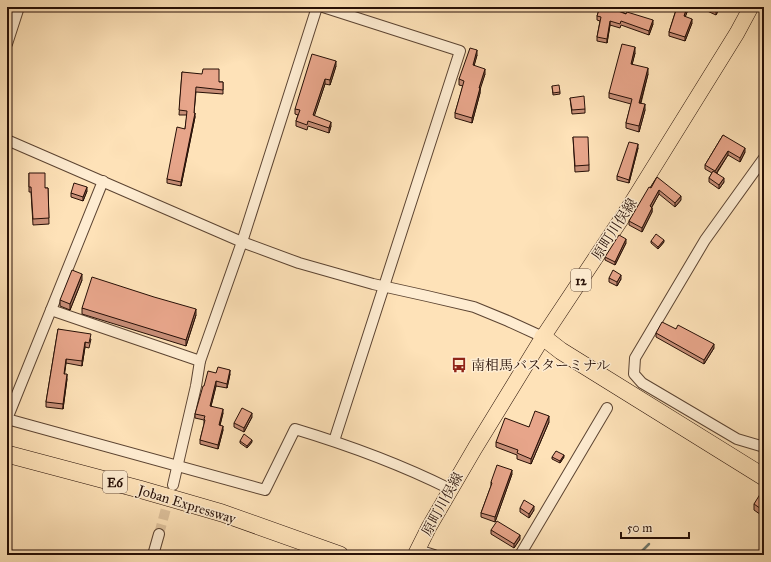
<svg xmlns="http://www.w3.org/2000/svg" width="771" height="562" viewBox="0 0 771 562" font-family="'IM FELL Great Primer','Noto Serif JP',serif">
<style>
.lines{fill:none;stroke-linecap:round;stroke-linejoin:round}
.stream{stroke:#6f786c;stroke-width:2.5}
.minor-tunnel{stroke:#dec29d;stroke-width:10;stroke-dasharray:10 5;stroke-linecap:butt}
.minor-casing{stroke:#5c4432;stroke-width:12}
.primary-casing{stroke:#260f06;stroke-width:16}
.motorway-casing{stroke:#260f06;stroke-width:18}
.minor{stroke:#feecd1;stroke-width:10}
.primary{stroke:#fee2b8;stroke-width:15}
.motorway{stroke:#fee2b8;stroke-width:17}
.wall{fill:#c78e77;stroke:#260f06}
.shaded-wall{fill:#a27461;stroke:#260f06}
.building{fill:#e7a58a;stroke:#260f06}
.labels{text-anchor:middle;stroke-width:3;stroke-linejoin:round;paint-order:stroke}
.shield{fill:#feecd1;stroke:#675143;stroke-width:1}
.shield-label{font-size:13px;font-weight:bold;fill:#260f06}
.street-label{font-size:14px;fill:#260f06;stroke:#feecd1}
.poi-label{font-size:14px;fill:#260f06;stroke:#feecd1;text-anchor:start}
</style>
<rect width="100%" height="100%" fill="#fee2b8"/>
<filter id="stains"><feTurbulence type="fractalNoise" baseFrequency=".005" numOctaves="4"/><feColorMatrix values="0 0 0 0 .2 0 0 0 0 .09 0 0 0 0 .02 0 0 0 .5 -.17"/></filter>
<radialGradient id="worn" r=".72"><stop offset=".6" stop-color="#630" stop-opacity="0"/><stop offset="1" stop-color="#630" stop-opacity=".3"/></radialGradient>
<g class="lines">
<polyline class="stream" points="638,555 649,544"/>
<polyline class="minor-tunnel" points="159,534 170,494"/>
<defs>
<g id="minor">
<polyline points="323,7 460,51 334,441"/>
<polyline points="7,44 19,7"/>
<polyline points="7,140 242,242 299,263 373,284 427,296 474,307 508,321 543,337"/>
<polyline points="764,158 705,240 635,358 634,374 642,383 737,439 764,447"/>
<polyline points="51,310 200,361"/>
<path d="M7,419L265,490L295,429C348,445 400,464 450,489"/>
<polyline points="7,419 103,181"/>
<polyline points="173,485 196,386 200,361 242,242 317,7"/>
<polyline points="418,550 434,555"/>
<polyline points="153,555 159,534"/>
<polyline points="520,555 607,408"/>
</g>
<polyline id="primary" points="415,555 429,527 475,448 543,337 624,215 737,33 751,7"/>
<g id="motorway">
<polyline points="543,337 561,351 764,477"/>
<polyline points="7,454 139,489 222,513 340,555"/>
</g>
</defs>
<use href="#minor" class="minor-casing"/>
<use href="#primary" class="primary-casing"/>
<use href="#motorway" class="motorway-casing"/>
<use href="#minor" class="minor"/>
<use href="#primary" class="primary"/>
<use href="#motorway" class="motorway"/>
</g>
<g class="wall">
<polygon points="600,7 612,7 611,8 653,24 649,35 621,25 620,28 610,25 607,43 597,41 597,37 600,21 597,20 597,16"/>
<polygon points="677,7 689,7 685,17 692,23 685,41 669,36 669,32"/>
<polygon points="705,7 720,7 716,15 705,10"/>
<polygon points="635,53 632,64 648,74 641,103 645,110 639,132 626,128 626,123 631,104 609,98 609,93"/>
<polygon points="477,55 474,65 485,74 480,88 480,93 472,123 455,118 455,113 463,86 459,85 459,79"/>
<polygon points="336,66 330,85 325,84 314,116 331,126 329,133 308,126 307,130 296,126 296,121 298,115 295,114 295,109"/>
<polygon points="182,72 219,82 223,82 223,94 196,92 194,113 195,117 181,186 167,183 167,179 185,129 187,115 179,115"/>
<polygon points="552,86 560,92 560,94 553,95"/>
<polygon points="570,98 585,109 585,113 572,114"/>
<polygon points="723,135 745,152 740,162 728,155 717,173 724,182 719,189 709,182 709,178 712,173 705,169 705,165"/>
<polygon points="573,137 589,165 589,171 575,172"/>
<polygon points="638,148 629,183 617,180 617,176"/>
<polygon points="29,173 45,188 48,188 49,224 33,225 31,192 29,192"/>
<polygon points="657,177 681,200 675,207 659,194 652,207 652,212 642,232 629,225 629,221"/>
<polygon points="87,191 83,201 71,197 71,193"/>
<polygon points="651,241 664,242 658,249 651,243"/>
<polygon points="626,243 615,265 605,260 605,257"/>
<polygon points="609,278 621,279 617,286 609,282"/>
<polygon points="82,280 70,310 60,306 60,300"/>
<polygon points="82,308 196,315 186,346 82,314"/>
<polygon points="58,329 91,339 89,348 85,347 82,366 66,363 64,374 67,379 63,409 46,407 46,402"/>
<polygon points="676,329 714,348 704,364 656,337 656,333"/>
<polygon points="216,373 230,374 227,388 216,386 211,406 223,413 220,425 223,430 218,449 200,444 200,440 204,424 204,420 195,418 195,414"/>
<polygon points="252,417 244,432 234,427 234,423"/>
<polygon points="549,422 531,464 517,459 517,455 496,447 496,442 529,427"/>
<polygon points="240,441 252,442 247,448 240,443"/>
<polygon points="552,457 564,457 560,463 552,459"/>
<polygon points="512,474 495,522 481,517 481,513 491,486 491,482"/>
<polygon points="764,493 764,517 754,510 754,504"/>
<polygon points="520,508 534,510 529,518 520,512"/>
<polygon points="491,530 520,539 514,548 491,534"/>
</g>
<g class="shaded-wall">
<polygon points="687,7 689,7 684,20 684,16"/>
<polygon points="718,7 720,7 716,15 716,11"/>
<polygon points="692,19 692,23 685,41 685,37"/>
<polygon points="653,20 653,24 649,35 649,31"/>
<polygon points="610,21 610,25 607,43 607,39"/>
<polygon points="635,47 635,53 631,69 631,64"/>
<polygon points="477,50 477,55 473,70 473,65"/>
<polygon points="336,61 336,66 330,85 330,80"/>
<polygon points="648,68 648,74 639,108 639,103"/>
<polygon points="485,69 485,74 479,93 479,88"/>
<polygon points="325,79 325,84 313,120 313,115"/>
<polygon points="480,88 480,93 472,123 472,118"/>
<polygon points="645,104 645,110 639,132 639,126"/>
<polygon points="195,113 195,117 181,186 181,182"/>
<polygon points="331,122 331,126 329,133 329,128"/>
<polygon points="638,144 638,148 629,183 629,180"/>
<polygon points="745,148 745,152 740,162 740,158"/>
<polygon points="728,151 728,155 715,175 715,171"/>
<polygon points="724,178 724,182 719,189 719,185"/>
<polygon points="87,187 87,191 83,201 83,197"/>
<polygon points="659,190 659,194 650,210 650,206"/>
<polygon points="681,196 681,200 675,207 675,203"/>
<polygon points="652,208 652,212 642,232 642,228"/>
<polygon points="626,239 626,243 615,265 615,262"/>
<polygon points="664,240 664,242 658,249 658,247"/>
<polygon points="82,274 82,280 70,310 70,304"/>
<polygon points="621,275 621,279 617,286 617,282"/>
<polygon points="196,309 196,315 186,346 186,340"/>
<polygon points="85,342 85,347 82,366 82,361"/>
<polygon points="714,344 714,348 704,364 704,360"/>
<polygon points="66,359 66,363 64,379 64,374"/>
<polygon points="230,370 230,374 227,388 227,384"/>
<polygon points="67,374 67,379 63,409 63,404"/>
<polygon points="216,381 216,386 210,410 210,406"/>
<polygon points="223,409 223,413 219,429 219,425"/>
<polygon points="252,413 252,417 244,432 244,428"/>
<polygon points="549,416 549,422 531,464 531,459"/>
<polygon points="223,426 223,430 218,449 218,445"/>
<polygon points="252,440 252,442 247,448 247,446"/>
<polygon points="564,455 564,457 560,463 560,461"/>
<polygon points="512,470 512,474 495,522 495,517"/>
<polygon points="534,506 534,510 529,518 529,514"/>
<polygon points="520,535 520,539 514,548 514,544"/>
</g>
<g class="building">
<polygon points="600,7 610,7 610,8 626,14 627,12 653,20 649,31 621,21 620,24 610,21 607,39 597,37 601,17 597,16"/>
<polygon points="677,7 687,7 684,16 692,19 685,37 669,32"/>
<polygon points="707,7 718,7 716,11"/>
<polygon points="622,44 635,47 631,64 648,68 639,103 645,104 639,126 626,123 632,99 609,93"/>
<polygon points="470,48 477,50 473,65 485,69 479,88 480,88 472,118 455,113 464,81 459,79"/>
<polygon points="312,54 336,61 330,80 325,79 313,115 331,122 329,128 308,121 307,125 296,121 300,110 295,109"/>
<polygon points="203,69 219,69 219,82 223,82 223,90 196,87 194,113 195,113 181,182 167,179 177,127 185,129 187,111 179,110 182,72 202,74"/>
<polygon points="559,85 560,92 553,93 552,86"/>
<polygon points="584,96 585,109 572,110 570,98"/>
<polygon points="723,135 745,148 740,158 728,151 715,171 705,165"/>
<polygon points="573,137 588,137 589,165 575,166"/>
<polygon points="629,142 638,144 629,180 617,176"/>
<polygon points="713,171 724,178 719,185 709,178"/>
<polygon points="29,173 45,173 45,188 48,188 49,218 33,219 31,187 29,187"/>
<polygon points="657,177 681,196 675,203 659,190 650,206 652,208 642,228 629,221 649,187 651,188"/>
<polygon points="74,183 87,187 83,197 71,193"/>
<polygon points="656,234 664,240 658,247 651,241"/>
<polygon points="619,235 626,239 615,262 605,257"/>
<polygon points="72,270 82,274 70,304 60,300"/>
<polygon points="613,270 621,275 617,282 609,278"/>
<polygon points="92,277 154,297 196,309 186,340 82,308"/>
<polygon points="662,322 676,329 678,325 714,344 704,360 656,333"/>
<polygon points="58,329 91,334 89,343 85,342 82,361 66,359 64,374 67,374 63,404 46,402"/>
<polygon points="218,367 230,370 227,384 216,381 210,406 223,409 219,425 223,426 218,445 200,440 205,420 204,419 205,416 195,414 203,386 204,386 208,371 216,373"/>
<polygon points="242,408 252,413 244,428 234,423"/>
<polygon points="535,411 549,416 531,459 517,453 518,450 496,442 505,418 529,427"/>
<polygon points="244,434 252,440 247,446 240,441"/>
<polygon points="556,451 564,455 560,461 552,457"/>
<polygon points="497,465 512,470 495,517 481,513 492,483 491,482"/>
<polygon points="762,491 764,493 764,511 754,504"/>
<polygon points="524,500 534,506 529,514 520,508"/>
<polygon points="497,521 520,535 514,544 491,530"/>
</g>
<defs>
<symbol id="bus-bare" viewBox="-9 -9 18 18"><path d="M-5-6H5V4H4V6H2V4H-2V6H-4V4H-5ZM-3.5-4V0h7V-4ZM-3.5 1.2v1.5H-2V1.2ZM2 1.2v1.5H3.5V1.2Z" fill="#8f2418" stroke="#feecd1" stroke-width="2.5" paint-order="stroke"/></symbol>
</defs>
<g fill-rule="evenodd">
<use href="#bus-bare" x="448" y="354" width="22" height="22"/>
</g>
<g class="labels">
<g class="shield">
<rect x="571" y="269" width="20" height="22" rx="3"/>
<rect x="103" y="471" width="24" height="22" rx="3"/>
</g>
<g class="shield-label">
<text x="581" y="285">12</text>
<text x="115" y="487">E6</text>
</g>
<g class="street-label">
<text transform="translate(614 229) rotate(-57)" y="5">原町川俣線</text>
<text transform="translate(187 504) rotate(17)" y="5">Joban Expressway</text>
<text transform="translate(442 504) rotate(-61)" y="5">原町川俣線</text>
</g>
<g class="poi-label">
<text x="471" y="370">南相馬バスターミナル</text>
</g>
</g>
<rect width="771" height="562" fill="none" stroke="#fee2b8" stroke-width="24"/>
<rect x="8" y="8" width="755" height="546" fill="none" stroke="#260f06" stroke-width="2"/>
<rect x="12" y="12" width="747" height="538" fill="none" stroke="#260f06"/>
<path d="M621 532v6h68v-6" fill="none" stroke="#260f06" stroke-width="2"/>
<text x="627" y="532" font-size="12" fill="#260f06" stroke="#feecd1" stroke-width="3" paint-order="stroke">50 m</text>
<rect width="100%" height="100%" filter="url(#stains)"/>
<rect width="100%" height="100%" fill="url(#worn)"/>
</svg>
